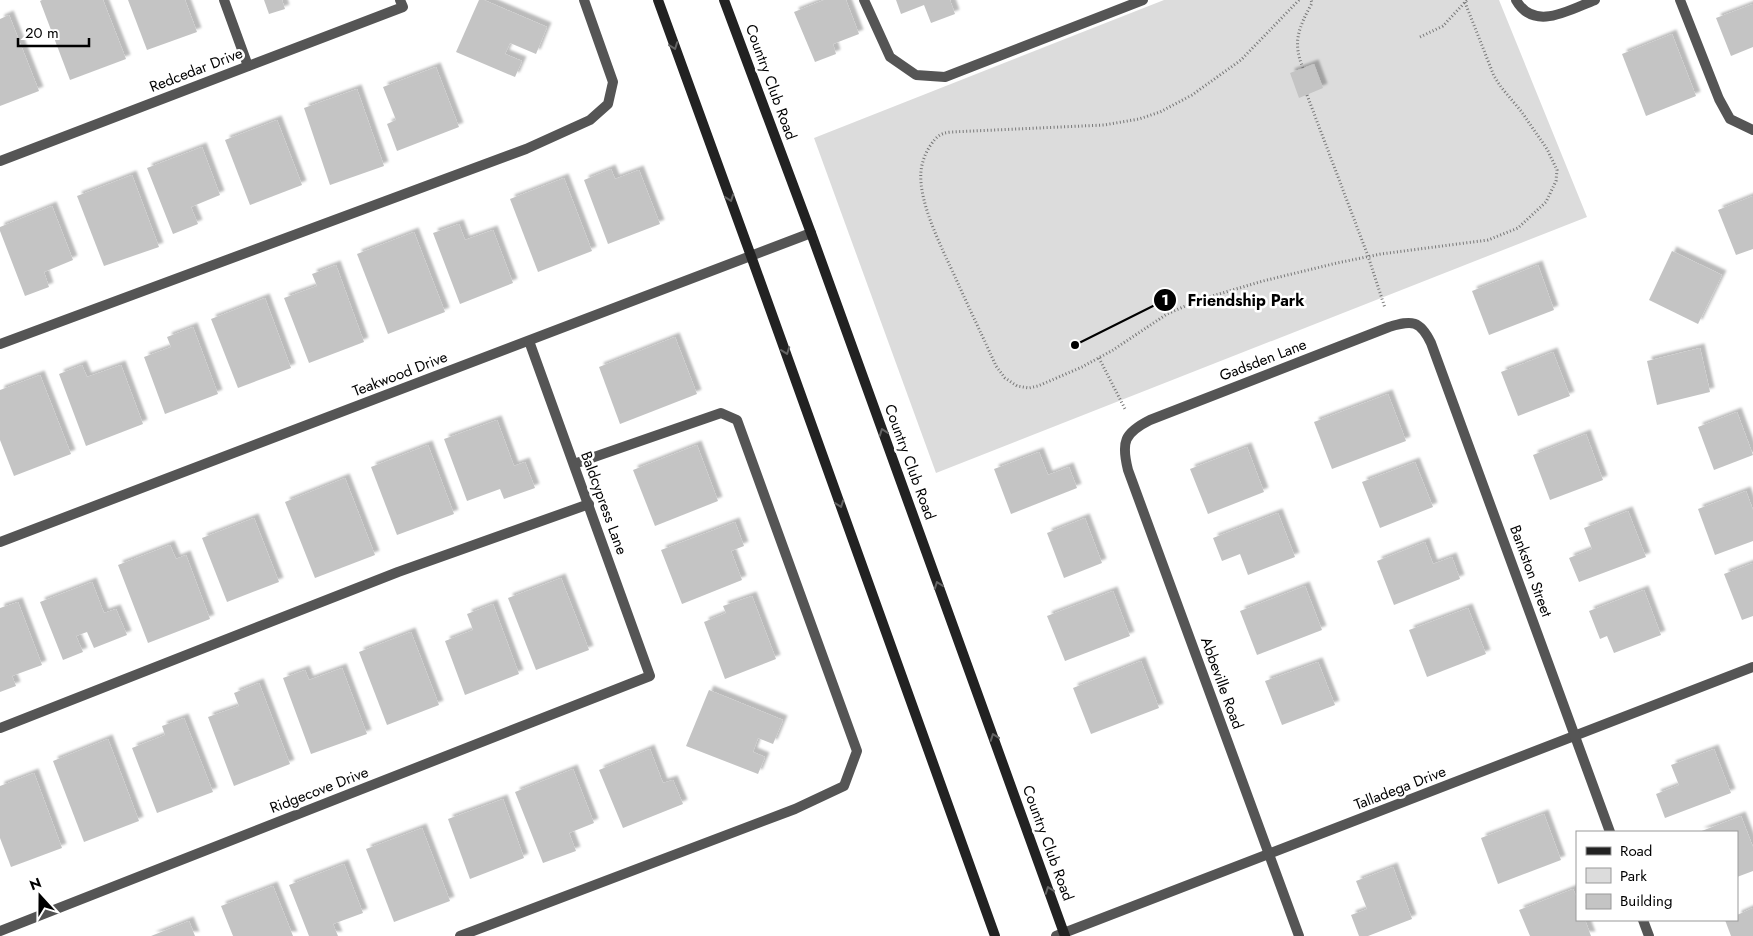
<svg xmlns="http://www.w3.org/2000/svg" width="1753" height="936" viewBox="0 0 1753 936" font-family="Jost,sans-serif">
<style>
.green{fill:#dcdcdc}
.building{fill:#c4c4c4;filter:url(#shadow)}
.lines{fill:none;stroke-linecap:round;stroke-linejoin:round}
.path{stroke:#777;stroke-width:3;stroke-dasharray:1 2.5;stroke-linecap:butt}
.lane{stroke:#555;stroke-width:10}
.street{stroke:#555;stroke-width:10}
.secondary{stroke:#222;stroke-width:10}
.oneway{stroke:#646464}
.labels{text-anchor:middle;stroke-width:5;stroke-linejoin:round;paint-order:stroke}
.street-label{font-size:15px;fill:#000;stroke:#fff}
.leader{fill:none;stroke:#000;stroke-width:2}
.callout-dot{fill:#000;stroke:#fff;stroke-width:2}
.mark-label{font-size:15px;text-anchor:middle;font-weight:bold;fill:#fff}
.callout-label{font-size:16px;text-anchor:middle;font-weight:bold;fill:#000;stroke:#fff;stroke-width:5;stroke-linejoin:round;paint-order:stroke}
</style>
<defs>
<filter id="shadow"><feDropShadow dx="4.5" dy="-4.5" stdDeviation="1" flood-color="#0004"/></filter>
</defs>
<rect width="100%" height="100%" fill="#fff"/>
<polygon class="green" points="1164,0 1499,0 1587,217 936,473 814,138"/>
<g class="building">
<polygon points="42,0 103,0 126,59 70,80 40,1"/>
<polygon points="128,0 185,0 197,32 147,50"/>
<polygon points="264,0 282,0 285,9 269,14"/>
<polygon points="479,0 484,0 547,27 536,54 510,43 505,54 522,61 515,77 456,52"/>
<polygon points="824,0 846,0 859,34 833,44 836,54 815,62 794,12"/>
<polygon points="896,0 950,0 955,14 931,23 924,5 901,14"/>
<polygon points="1753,4 1753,47 1731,56 1716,18"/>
<polygon points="9,15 39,91 0,106 0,19"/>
<polygon points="1672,34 1696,96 1646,116 1622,54"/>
<polygon points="1314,64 1323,88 1299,98 1290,73"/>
<polygon points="436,67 459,127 397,151 387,124 396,120 383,87"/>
<polygon points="357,89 384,166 330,185 304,108"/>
<polygon points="277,120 302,185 250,205 225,140"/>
<polygon points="202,147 220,195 191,207 198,224 173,234 147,168"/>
<polygon points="611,169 615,179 639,170 660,224 608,244 584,180"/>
<polygon points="132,175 159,247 104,266 77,196"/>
<polygon points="564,178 592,251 538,272 510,199"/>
<polygon points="1753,196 1753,249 1736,255 1718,210"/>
<polygon points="52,206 73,260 44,272 49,287 25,296 0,231 0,227"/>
<polygon points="459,224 465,240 493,230 513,283 460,304 433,233"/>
<polygon points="414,232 445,312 388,334 357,254"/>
<polygon points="1672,251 1722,275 1698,324 1649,300"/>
<polygon points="336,265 364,342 309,363 284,298 317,286 312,274"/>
<polygon points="1538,265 1554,310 1489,335 1472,291"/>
<polygon points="265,298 291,368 238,388 211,319"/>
<polygon points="193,327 218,394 165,414 144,357 171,347 167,337"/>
<polygon points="675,337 697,394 620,424 599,367"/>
<polygon points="1700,348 1710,392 1657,405 1647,361"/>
<polygon points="1553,352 1570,396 1518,416 1501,372"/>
<polygon points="82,365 87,377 121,365 143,424 86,446 59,374"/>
<polygon points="40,375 71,454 14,476 0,440 0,390"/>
<polygon points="1388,394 1406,441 1332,469 1314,422"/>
<polygon points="1737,412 1753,455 1714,470 1698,427"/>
<polygon points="497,420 514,466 525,462 535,488 504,499 500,489 467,501 444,439"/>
<polygon points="1586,434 1603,480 1550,500 1533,455"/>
<polygon points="428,445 454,514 397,535 371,467"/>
<polygon points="697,445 718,501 655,526 633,470"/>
<polygon points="1247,447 1264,492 1208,514 1190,469"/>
<polygon points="1039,452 1048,475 1069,467 1077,488 1011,514 994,469"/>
<polygon points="1415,462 1433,507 1380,528 1362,482"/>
<polygon points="345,478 375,555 315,578 285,502"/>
<polygon points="1746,491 1753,510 1753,541 1715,555 1698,509"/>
<polygon points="1628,511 1646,557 1579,582 1569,558 1592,549 1584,528"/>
<polygon points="1278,513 1295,557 1248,575 1240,554 1222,561 1213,538"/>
<polygon points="254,518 279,582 227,602 202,538"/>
<polygon points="1085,518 1102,563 1064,578 1047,533"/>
<polygon points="735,522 744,546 731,551 742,580 682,604 661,550"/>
<polygon points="1425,542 1433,564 1452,557 1460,579 1394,605 1377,561"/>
<polygon points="170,545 176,559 186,555 210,619 148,643 118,565"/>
<polygon points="1753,563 1753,616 1742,620 1724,574"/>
<polygon points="561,578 589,650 536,670 508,598"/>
<polygon points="92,582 104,613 116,609 127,635 94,648 87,632 76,636 83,652 63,660 40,602"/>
<polygon points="1305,586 1322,630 1257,655 1240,611"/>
<polygon points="1644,590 1661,635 1614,653 1607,636 1600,639 1589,611"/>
<polygon points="1113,591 1130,636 1065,661 1047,616"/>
<polygon points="752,596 776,659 725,679 704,622 726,613 723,606"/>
<polygon points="18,602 42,665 12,676 16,686 0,692 0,608"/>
<polygon points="493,604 519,674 465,695 445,641 473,630 467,614"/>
<polygon points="1468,608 1486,654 1427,677 1409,630"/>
<polygon points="411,632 439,705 387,725 359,652"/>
<polygon points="1141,661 1159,708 1091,734 1073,688"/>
<polygon points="1318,662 1335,705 1282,725 1265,681"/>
<polygon points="342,668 367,734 311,754 283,678 305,670 309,680"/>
<polygon points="259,683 290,764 234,786 208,717 239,706 234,693"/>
<polygon points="709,690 783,720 773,744 758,738 753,752 765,757 758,774 686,746"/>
<polygon points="184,718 213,792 157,813 132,748 165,735 162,726"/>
<polygon points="108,739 139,821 84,842 53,761"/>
<polygon points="650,749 663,783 673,780 683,804 623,828 599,770"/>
<polygon points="1714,749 1731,793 1665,818 1656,794 1679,785 1671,765"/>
<polygon points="573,769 594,823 569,833 576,851 543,863 515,792"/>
<polygon points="34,773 62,848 11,867 0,838 0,786"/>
<polygon points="503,799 524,858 470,879 448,819"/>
<polygon points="1544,814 1561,860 1498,884 1481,838"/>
<polygon points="1741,816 1753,847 1753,871 1737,877 1737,832 1699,832"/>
<polygon points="422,828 450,901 394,922 366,849"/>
<polygon points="344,864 363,913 333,924 338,936 309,936 289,885"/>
<polygon points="1393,867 1412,919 1368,936 1359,936 1351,915 1367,909 1356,881"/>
<polygon points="273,886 293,936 233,936 221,906"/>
<polygon points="1573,889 1577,898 1577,920 1585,920 1591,936 1530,936 1519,910"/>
<polygon points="1753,908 1753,936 1731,936 1725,920 1737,920 1737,915"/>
<polygon points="189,921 195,936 151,936"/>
</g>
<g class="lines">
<g class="path">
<path d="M1299,0L1241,60L1192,95L1160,112L1139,119L1104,125L951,132C940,133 936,137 930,146C925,154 922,162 921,171C918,203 943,250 956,279C969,308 983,337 996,366L1005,378L1017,386L1029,388L1038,386L1082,367L1113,350L1167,314L1199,300L1263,281L1337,263L1381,254L1488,240L1518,228L1546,202L1556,181L1557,170L1547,149L1521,111L1501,87L1494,76L1464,0"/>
<polyline points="1420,37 1443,26 1467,0"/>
<path d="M1303,68C1292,42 1299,27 1312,3L1311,0"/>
<polyline points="1307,95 1368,256 1385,308"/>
<polyline points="1099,358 1125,409"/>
</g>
<g class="lane">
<polyline points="224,0 248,66"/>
<polyline points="864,0 890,57 916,75 945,77 1143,0"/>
<polyline points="1680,0 1719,99 1730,119 1753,130"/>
<polyline points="0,344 526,149 590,120 608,104 613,82 584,0"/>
<polyline points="0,728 398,572 589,504"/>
<polyline points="460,936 795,809 844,786 857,751 737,420 721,413 574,464"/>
</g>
<g class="street">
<path d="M1516,0C1534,32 1569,10 1595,0"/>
<polyline points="0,161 403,7 400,0"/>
<polyline points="0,542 811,233"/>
<polyline points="1643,920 1649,936"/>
<polyline points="0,931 650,676 529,341"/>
<polyline points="1056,936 1753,667"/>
<path d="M1299,936L1128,470C1121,442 1124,433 1150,420L1389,327C1412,320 1420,320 1431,343L1610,832"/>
</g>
<g class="secondary">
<polyline points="658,0 751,256 995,936"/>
<polyline points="724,0 811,233 1065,936"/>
</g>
</g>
<defs><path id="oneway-chevron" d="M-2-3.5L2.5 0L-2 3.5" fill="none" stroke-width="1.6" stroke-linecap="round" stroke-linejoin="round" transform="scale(1.25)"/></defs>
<g class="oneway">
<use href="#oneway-chevron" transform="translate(674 46) rotate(70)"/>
<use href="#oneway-chevron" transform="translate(730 198) rotate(70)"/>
<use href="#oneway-chevron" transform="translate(786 351) rotate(70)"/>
<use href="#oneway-chevron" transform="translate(883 432) rotate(-110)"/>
<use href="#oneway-chevron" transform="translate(840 504) rotate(70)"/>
<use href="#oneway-chevron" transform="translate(938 585) rotate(-110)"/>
<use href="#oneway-chevron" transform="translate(994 737) rotate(-110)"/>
<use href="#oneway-chevron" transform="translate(1049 890) rotate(-110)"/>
</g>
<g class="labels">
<g class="street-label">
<text transform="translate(196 70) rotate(-21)" y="5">Redcedar Drive</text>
<text transform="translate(771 82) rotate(70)" y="5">Country Club Road</text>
<text transform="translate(1263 360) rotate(-21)" y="5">Gadsden Lane</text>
<text transform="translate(400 374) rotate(-21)" y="5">Teakwood Drive</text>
<text transform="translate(910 462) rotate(70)" y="5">Country Club Road</text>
<text transform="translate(604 503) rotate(70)" y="5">Baldcypress Lane</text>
<text transform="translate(1531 571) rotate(70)" y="5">Bankston Street</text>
<text transform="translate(1222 683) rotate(70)" y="5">Abbeville Road</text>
<text transform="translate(1400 788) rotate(-21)" y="5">Talladega Drive</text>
<text transform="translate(319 790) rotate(-21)" y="5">Ridgecove Drive</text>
<text transform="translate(1048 843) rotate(70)" y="5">Country Club Road</text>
</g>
</g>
<path class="leader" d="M1075 345L1165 300"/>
<g class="callout-dot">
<circle cx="1075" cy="345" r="5"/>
<circle cx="1165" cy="300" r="12"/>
</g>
<g class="mark-label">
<text x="1165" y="305">1</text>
</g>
<g class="callout-label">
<text x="1246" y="306">Friendship Park</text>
</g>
<rect x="1576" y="831" width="162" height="90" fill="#ffffff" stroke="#999999"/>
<rect x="1586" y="847" width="25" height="8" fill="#222222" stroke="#999999"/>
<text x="1620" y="856" font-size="15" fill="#000000">Road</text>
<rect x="1586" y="868" width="25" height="15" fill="#dcdcdc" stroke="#999999"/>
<text x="1620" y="881" font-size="15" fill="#000000">Park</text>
<rect x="1586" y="894" width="25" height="15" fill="#c4c4c4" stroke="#999999"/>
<text x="1620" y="906" font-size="15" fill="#000000">Building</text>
<g transform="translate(40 896) rotate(339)" stroke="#ffffff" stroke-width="4" paint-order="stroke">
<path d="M0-4L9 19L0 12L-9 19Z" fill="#000000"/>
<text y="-8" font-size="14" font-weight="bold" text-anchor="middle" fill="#000000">N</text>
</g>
<path d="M18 38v8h71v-8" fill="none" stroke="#000000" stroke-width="2.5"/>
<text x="25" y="38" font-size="15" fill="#000000" stroke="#ffffff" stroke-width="4" paint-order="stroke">20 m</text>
</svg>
